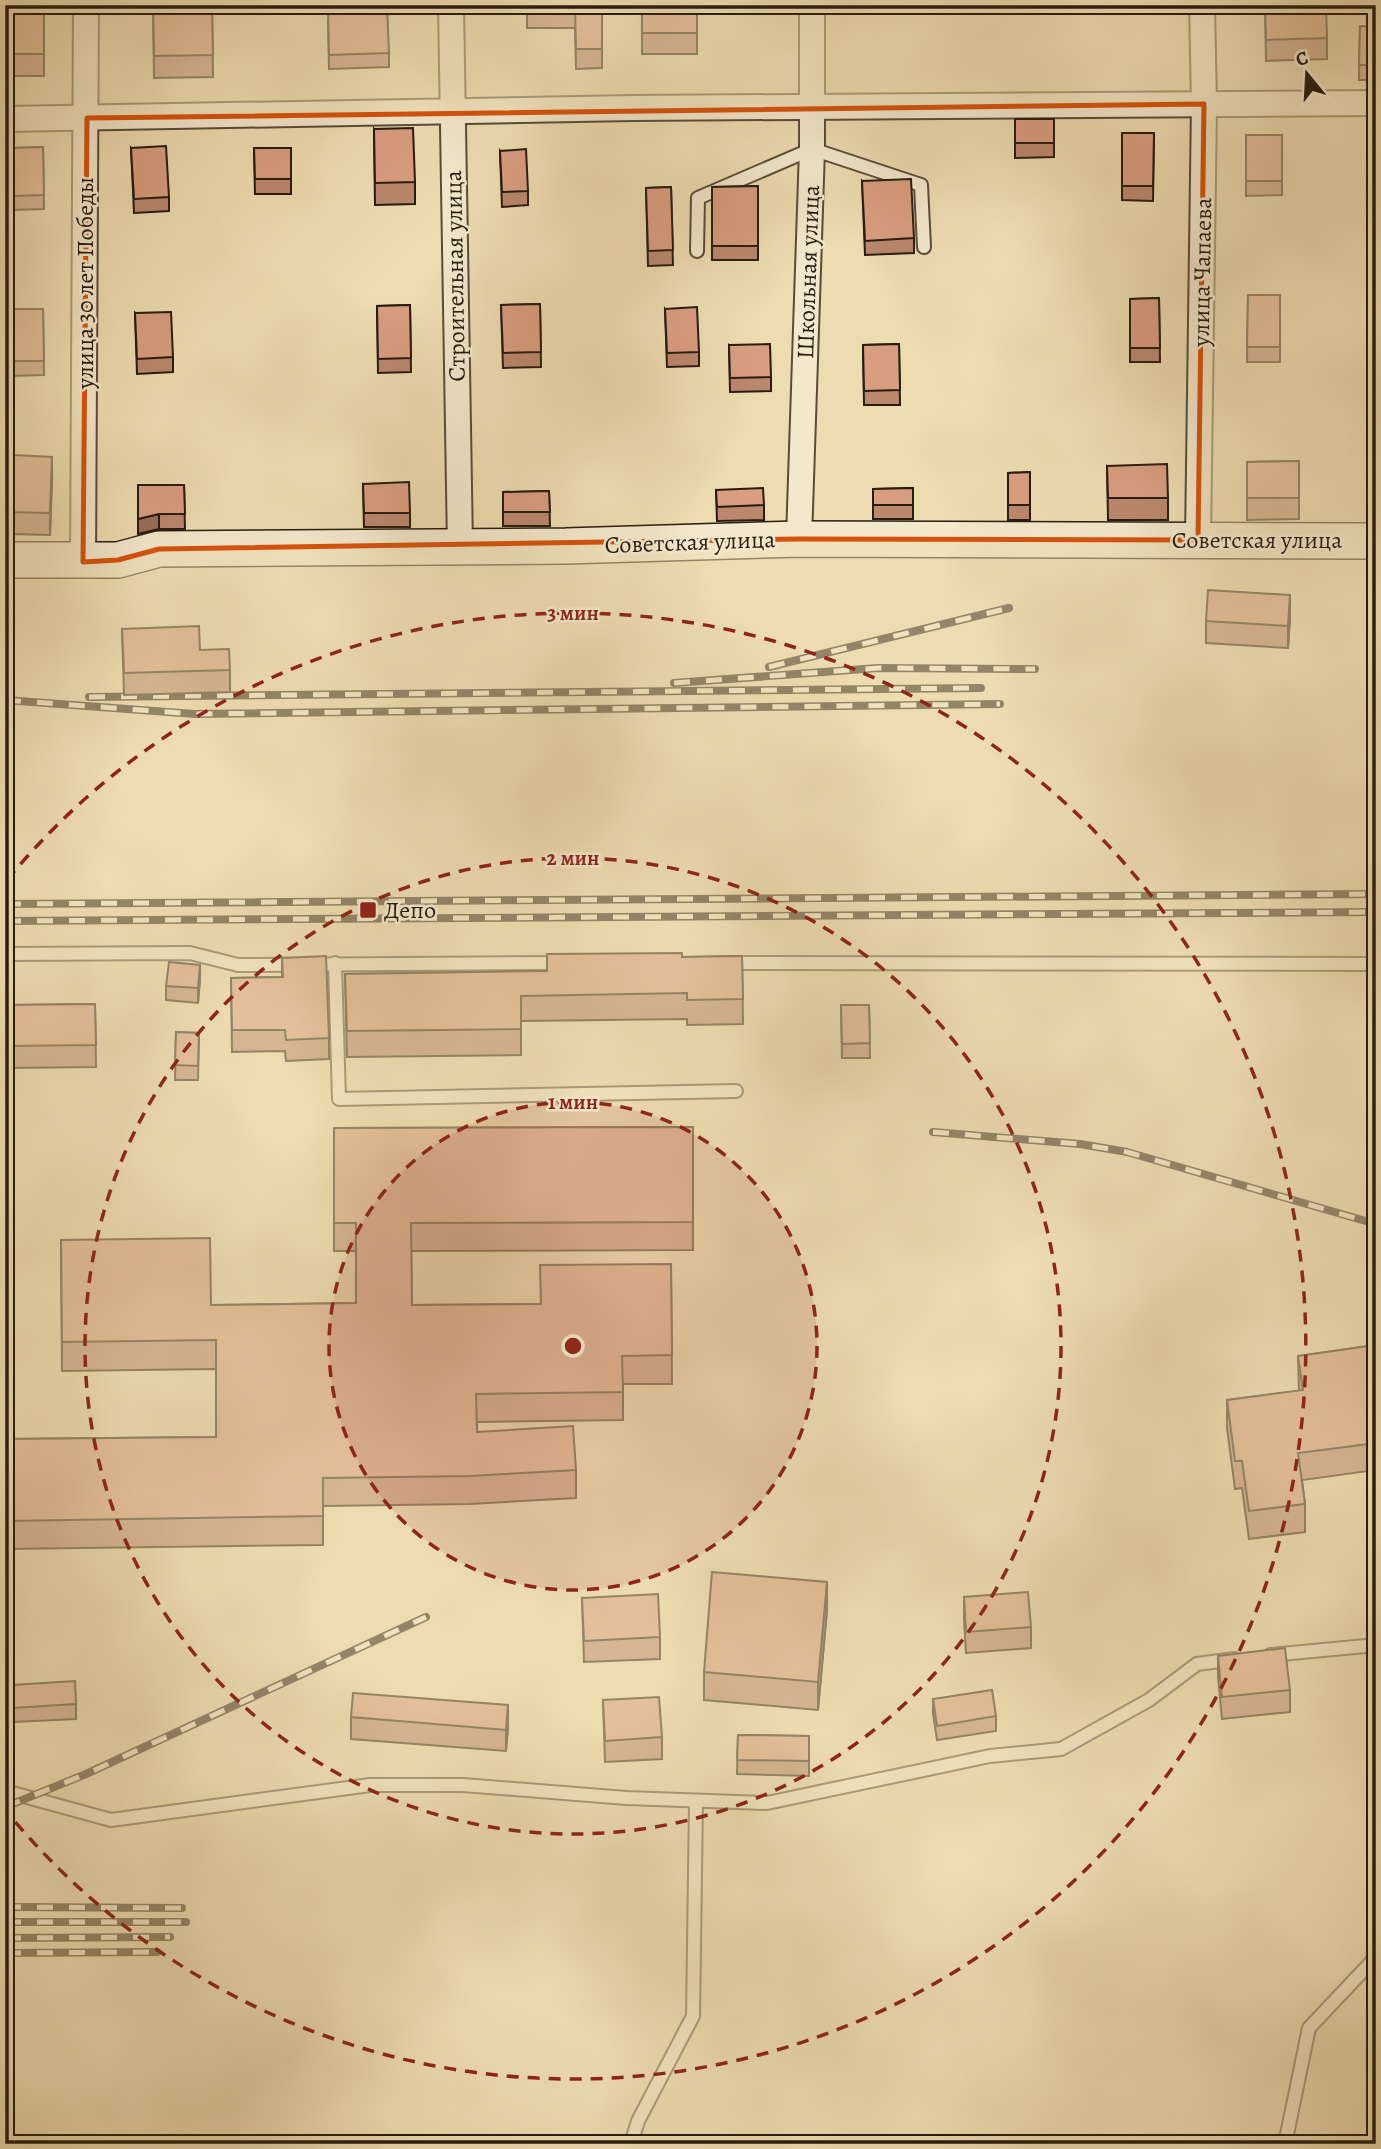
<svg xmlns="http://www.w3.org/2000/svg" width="1381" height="2149" viewBox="0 0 1381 2149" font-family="Alegreya,serif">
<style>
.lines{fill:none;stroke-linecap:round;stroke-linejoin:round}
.lane-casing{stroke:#584c38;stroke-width:16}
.street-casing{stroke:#584c38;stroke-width:28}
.secondary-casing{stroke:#261c10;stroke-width:38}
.lane{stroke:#f3e8cc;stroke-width:12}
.street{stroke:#f3e8cc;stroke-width:24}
.secondary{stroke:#f3e8cc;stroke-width:35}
.rail-casing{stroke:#261c10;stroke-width:8}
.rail{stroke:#f3e8cc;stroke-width:5;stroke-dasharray:16;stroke-linecap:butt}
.wall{fill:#bb876d;stroke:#261c10;stroke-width:2}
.shaded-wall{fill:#986e59;stroke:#261c10;stroke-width:2}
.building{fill:#d99d7f;stroke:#261c10;stroke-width:2}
.marked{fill:none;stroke:#d5530c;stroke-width:5;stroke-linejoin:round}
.ring{fill:none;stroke:#8f2418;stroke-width:3.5;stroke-dasharray:12 9}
.poi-dot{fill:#8f2418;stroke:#f3e8cc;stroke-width:2.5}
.labels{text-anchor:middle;stroke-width:5;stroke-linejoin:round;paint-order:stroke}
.street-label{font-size:24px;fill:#261c10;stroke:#f3e8cc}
.poi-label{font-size:24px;fill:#261c10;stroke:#f3e8cc;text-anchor:start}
.centre{fill:#8f2418;stroke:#f3e8cc;stroke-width:3.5}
.ring-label{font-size:21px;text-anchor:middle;font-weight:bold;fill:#8f2418;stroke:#f3e8cc;stroke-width:5;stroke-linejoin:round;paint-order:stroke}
</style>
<rect width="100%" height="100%" fill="#eddcb0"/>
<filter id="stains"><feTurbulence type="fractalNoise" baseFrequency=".00286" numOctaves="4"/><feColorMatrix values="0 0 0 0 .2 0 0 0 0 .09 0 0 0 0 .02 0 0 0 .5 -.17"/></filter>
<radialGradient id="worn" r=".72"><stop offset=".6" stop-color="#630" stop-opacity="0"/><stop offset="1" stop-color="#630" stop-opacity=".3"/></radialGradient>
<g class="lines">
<defs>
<g id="lane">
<polyline points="373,8 439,5"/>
<polyline points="697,251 698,198 812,149 921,185 924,247"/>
<polyline points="5,954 190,953 238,965 563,963"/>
<polyline points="335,963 339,1099 736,1091"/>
<polyline points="725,963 1376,964"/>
<polyline points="1270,1655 1376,1645"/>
<polyline points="5,1791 111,1820 370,1785 463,1785 626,1798 767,1803 990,1756 1061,1749 1149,1700 1197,1664 1235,1659"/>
<polyline points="631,2144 638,2121 693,2016 696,1801"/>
<polyline points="1285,2144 1309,2028 1376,1957"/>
</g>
<g id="street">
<polyline points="451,5 460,547"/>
<polyline points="5,119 633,108 1376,103"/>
<polyline points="799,539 812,149 812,5"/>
<polyline points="1198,540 1204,104 1202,5"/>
<polyline points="83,562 86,5"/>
</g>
<polyline id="secondary" points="5,560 118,560 159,549 566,546 799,539 1376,541"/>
</defs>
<use href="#lane" class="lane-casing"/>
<use href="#street" class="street-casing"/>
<use href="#secondary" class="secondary-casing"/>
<use href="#lane" class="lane"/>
<use href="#street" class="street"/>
<use href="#secondary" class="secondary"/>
<defs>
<g id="rail">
<polyline points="769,667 1009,608"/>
<polyline points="674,683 878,668 1035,669"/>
<polyline points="89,697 981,688"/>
<polyline points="5,700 195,714 1000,704"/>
<polyline points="5,904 1376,894"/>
<polyline points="5,921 1376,912"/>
<polyline points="933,1132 1080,1144 1127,1152 1376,1224"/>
<polyline points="5,1807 86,1774 426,1617"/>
<polyline points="5,1907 182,1908"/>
<polyline points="5,1922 186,1922"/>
<polyline points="5,1938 170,1937"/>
<polyline points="5,1953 157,1952"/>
</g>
</defs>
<use href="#rail" class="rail-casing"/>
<use href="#rail" class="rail"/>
</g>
<g class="wall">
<rect x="5" y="5" width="39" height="71"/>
<polygon points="153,5 212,5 213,77 154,78"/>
<polygon points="527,5 602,5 602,68 576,69 575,28 527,28"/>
<rect x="642" y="5" width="55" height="49"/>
<polygon points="1265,5 1327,38 1327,59 1266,61"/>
<polygon points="328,20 389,53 389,67 329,69"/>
<polygon points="1360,26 1376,27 1376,80 1359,80"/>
<polygon points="1015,119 1054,119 1054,157 1015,158"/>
<polygon points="374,129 415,182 415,204 375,205"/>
<polygon points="1122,133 1154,133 1153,201 1122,200"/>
<polygon points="1246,135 1282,135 1282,195 1246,196"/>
<polygon points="43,147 44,209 12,210 11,148"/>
<polygon points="131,148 169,197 169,211 134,213"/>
<polygon points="254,148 291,148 291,194 255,194"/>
<polygon points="500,151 528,191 528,205 502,207"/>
<polygon points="862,181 914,238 914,253 865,255"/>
<polygon points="758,186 758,260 712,260 712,187"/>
<polygon points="671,187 673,265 648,266 646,188"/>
<polygon points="1248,295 1280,295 1280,362 1247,362"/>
<polygon points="1159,298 1160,362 1130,362 1130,299"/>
<polygon points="540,304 541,367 503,368 501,305"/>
<polygon points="410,305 411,372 378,373 377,306"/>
<polygon points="11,309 43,309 44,375 11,376"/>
<polygon points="665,309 699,352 699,366 667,367"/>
<polygon points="135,313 173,357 173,372 137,374"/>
<polygon points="899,344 900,405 864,405 863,345"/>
<polygon points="729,345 771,377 771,391 730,392"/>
<polygon points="1299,461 1299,519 1247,520 1247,462"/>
<polygon points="1107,466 1168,498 1168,520 1108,520"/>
<polygon points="1030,472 1030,520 1008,520 1008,473"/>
<polygon points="52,478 50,535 11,534 11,512"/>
<polygon points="363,484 410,513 410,527 364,527"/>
<polygon points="138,485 184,485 185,529 159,529 138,534"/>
<polygon points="913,488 913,519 873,519 873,489"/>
<polygon points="716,490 764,505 764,520 717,521"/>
<polygon points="549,491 550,526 503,526 503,492"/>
<polygon points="1290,617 1288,648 1206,643 1206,621"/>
<polygon points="122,629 200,650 230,670 230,692 124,695"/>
<polygon points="742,956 743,1024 687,1025 687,1019 521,1021 521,1055 347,1057 345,974 547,971 682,957"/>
<polygon points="282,958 329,1038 329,1059 286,1061 285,1051 232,1052 231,978 282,977"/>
<polygon points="200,979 198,1003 166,1000 166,986"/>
<polygon points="95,1004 96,1067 5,1068 5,1005"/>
<polygon points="841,1005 869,1005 870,1058 842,1058"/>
<polygon points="176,1032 199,1033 198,1080 175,1080"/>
<polygon points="693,1127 693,1250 411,1251 412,1305 541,1304 671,1264 672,1384 623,1384 623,1420 477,1422 477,1432 576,1470 576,1498 470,1504 323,1506 323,1545 5,1549 5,1439 216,1437 216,1369 62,1371 61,1240 211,1305 356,1303 356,1251 334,1251 334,1128"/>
<polygon points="1376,1345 1376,1470 1302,1480 1305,1504 1305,1532 1249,1539 1242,1488 1235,1489 1227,1428 1227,1400 1299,1391 1298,1356"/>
<polygon points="964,1597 1031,1627 1031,1648 966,1653 964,1619"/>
<polygon points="582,1598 660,1637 660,1659 584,1662"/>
<polygon points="827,1610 818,1710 704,1700 704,1672"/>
<polygon points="1218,1656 1290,1690 1290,1712 1222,1719 1218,1677"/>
<polygon points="12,1685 76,1704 76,1719 13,1722"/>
<polygon points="933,1699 996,1716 996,1731 937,1740 933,1714"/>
<polygon points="603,1700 662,1737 662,1759 605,1762"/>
<polygon points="351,1717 508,1727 506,1751 351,1739"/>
<polygon points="738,1735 809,1736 809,1776 737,1774"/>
</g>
<g class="shaded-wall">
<polygon points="52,457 52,478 50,535 50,513"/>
<polygon points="159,514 159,529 138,534 138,519"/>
<polygon points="1290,595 1290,617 1288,648 1288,626"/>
<polygon points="200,965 200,979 198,1003 198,988"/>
<polygon points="827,1582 827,1610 818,1710 818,1682"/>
<polygon points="508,1705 508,1727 506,1751 506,1730"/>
</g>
<g class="building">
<rect x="5" y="5" width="39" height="49"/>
<polygon points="153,5 212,5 213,55 154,56"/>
<polygon points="328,5 387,5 389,53 329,55"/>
<polygon points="527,5 602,5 602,49 576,49 575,9 527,9"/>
<rect x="642" y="5" width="55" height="28"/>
<polygon points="1265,5 1326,5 1327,38 1266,40"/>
<polygon points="1360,26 1376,27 1376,65 1359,65"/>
<rect x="1015" y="119" width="39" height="24"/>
<polygon points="413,128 415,182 375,183 374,129"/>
<polygon points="1122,133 1154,133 1153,186 1122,186"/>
<rect x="1246" y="135" width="36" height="46"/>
<polygon points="166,146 169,197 134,199 131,148"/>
<polygon points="43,147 44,195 12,196 11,148"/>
<polygon points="254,148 291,148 291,179 255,179"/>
<polygon points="526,149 528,191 502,192 500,151"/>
<polygon points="911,179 914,238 865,241 862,181"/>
<polygon points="758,186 758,246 712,246 712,187"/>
<polygon points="671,187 673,250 648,251 646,188"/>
<polygon points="1248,295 1280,295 1280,347 1247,347"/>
<polygon points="1159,298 1160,348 1130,348 1130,299"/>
<polygon points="540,304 541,352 503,353 501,305"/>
<polygon points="410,305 411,358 378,359 377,306"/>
<polygon points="697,307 699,352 667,353 665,309"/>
<polygon points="11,309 43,309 44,361 11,361"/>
<polygon points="171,312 173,357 137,359 135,313"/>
<polygon points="770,344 771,377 730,378 729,345"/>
<polygon points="899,344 900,390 864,391 863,345"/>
<polygon points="13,455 52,457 50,513 11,512"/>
<polygon points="1299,461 1299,498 1247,498 1247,462"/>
<polygon points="1167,464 1168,498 1108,498 1107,466"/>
<polygon points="1030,472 1030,505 1008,505 1008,473"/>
<polygon points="409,482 410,513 364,513 363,484"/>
<polygon points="138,485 184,485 185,514 159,514 138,519"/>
<polygon points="763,488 764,505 717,507 716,490"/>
<polygon points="913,488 913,505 873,505 873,489"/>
<polygon points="549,491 550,512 503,512 503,492"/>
<polygon points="1208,590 1290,595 1288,626 1206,621"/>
<polygon points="199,626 200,650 229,649 230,670 124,673 122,629"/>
<polygon points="682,953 682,957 742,956 743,999 687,1000 687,993 521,996 521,1029 347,1031 345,974 547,971 547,954"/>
<polygon points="326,956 329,1038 286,1040 285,1030 232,1030 231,978 283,977 282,958"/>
<polygon points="169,962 200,965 198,988 166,986"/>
<polygon points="95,1004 96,1045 5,1046 5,1005"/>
<polygon points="841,1005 869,1005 870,1043 842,1044"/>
<polygon points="176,1032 199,1033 198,1066 175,1065"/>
<polygon points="693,1127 693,1222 411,1223 412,1305 541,1304 540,1265 671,1264 672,1355 622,1356 623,1392 476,1394 477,1432 573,1426 576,1470 470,1476 323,1478 323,1516 5,1521 5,1439 216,1437 216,1340 62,1342 61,1240 210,1238 211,1305 356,1303 356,1223 334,1223 334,1128"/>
<polygon points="1376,1345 1376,1443 1298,1453 1305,1504 1249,1511 1242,1461 1235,1461 1227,1400 1303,1390 1298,1356"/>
<polygon points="712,1572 827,1582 818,1682 704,1672"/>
<polygon points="1028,1592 1031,1627 966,1632 964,1597"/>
<polygon points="658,1594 660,1637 584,1641 582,1598"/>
<polygon points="1285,1648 1290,1690 1222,1697 1218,1656"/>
<polygon points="75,1681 76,1704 13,1708 12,1685"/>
<polygon points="992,1690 996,1716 937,1726 933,1699"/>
<polygon points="353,1693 508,1705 506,1730 351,1717"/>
<polygon points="659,1697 662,1737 605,1741 603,1700"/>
<polygon points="738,1735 809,1736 809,1761 737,1760"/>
</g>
<path d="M0 0H1381V2149H0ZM1204,104L1198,540L799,539L159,549L118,560L83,562L87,118Z" fill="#eddcb0" fill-opacity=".55" fill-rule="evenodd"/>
<path class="marked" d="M1204,104L1198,540L799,539L159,549L118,560L83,562L87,118Z"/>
<circle cx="573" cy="1346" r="244" fill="#8f2418" fill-opacity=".12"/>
<g class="ring">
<circle cx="573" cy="1346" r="244"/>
<circle cx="573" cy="1346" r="488"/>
<path d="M7 880A733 733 0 1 1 7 1812"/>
</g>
<rect class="poi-dot" x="359" y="901" width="18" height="18" rx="3.5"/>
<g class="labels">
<g class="street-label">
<text transform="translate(808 272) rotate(-88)" y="8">Школьная улица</text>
<text transform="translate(1202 272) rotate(-89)" y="8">улица Чапаева</text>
<text transform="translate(455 276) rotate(-91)" y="8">Строительная улица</text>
<text transform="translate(85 283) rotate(-90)" y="8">улица 30 лет Победы</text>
<text x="1257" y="548">Советская улица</text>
<text transform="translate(690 542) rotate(-2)" y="8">Советская улица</text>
</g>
<g class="poi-label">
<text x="384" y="918">Депо</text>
</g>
</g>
<circle cx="573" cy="1346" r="10" class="centre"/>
<g class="ring-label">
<text x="573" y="620">3 мин</text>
<text x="573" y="865">2 мин</text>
<text x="573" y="1109">1 мин</text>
</g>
<rect width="1381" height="2149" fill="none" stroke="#eddcb0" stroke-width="28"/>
<rect x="7" y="7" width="1367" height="2135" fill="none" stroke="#261c10" stroke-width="3.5"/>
<rect x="14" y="14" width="1353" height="2121" fill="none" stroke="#261c10" stroke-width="2"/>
<g transform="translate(1307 74) rotate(342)" stroke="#f3e8cc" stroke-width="5" paint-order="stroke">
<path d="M0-5L12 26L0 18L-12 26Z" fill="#261c10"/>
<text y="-10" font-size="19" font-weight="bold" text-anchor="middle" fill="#261c10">С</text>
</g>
<rect width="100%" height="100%" filter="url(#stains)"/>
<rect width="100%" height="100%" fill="url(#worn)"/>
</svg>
